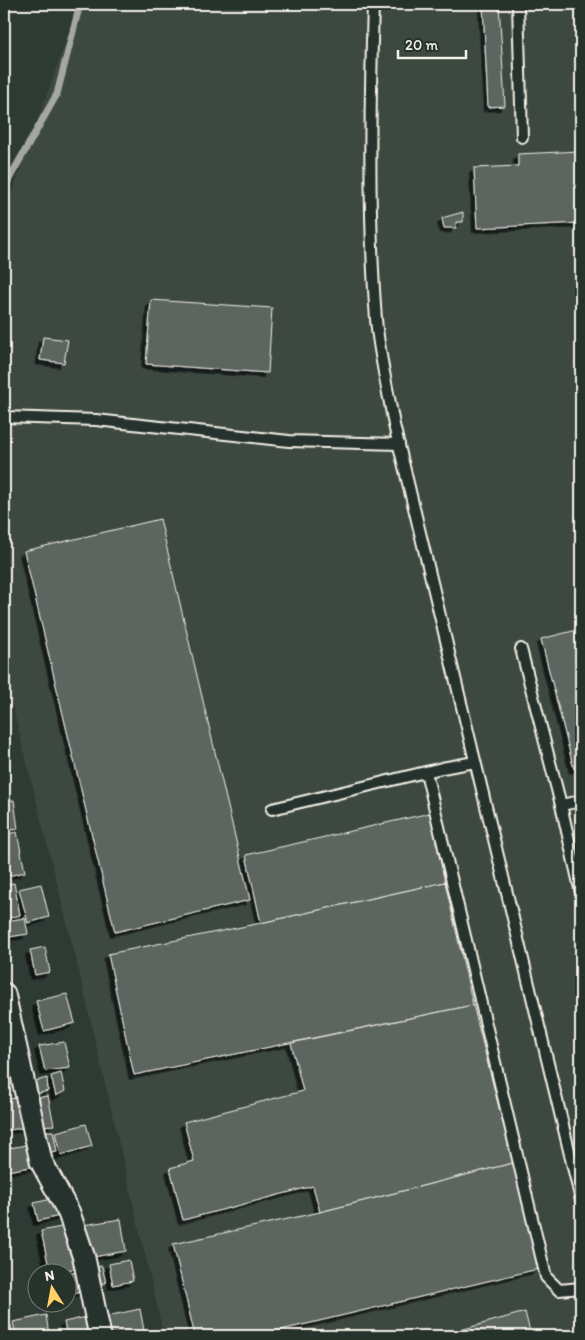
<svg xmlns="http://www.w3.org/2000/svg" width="585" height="1340" viewBox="0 0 585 1340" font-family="Itim,sans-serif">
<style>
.built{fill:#3c4841}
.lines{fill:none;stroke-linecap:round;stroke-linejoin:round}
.stream{stroke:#a4a8a0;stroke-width:7}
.building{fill:#5c655e;stroke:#f4f1e8;filter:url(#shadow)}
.lane-casing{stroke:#f4f1e8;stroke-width:14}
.street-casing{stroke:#f4f1e8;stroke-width:25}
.lane{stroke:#26332d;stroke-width:10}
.street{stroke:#26332d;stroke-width:21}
</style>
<defs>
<filter id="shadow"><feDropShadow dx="-4.5" dy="4.5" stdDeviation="0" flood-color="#0009"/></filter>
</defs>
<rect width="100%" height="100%" fill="#2e3b34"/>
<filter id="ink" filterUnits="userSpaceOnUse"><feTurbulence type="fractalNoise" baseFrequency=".02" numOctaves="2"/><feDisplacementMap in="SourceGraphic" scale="10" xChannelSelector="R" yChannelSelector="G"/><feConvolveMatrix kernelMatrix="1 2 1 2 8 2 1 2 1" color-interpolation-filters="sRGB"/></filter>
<g filter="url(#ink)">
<polygon class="built" points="79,4 581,4 581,1336 164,1336 78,967 4,672 4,216"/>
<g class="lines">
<polyline class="stream" points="4,188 57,94 80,4"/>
</g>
<g class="building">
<polygon points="483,4 499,4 505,106 488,107"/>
<polygon points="581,151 581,223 477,228 474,168 518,166 518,154"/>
<polygon points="463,212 463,222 456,222 456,228 444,228 442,218"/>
<polygon points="151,300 272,308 268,373 146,364"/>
<polygon points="43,337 68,340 64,363 40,360"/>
<polygon points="160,519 250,900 115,932 24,551"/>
<polygon points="581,629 581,767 574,769 541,639"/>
<polygon points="14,800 18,829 4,831 4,801"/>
<polygon points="430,813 445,882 261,923 246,855"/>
<polygon points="17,832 25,872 4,877 4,835"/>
<polygon points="445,882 473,1005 134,1075 108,954 261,923"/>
<polygon points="14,883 20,915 6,919 4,907 4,885"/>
<polygon points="41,884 49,917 28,923 19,889"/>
<polygon points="25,918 28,934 9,937 6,921"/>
<polygon points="45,947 50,972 35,975 30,950"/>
<polygon points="67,994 75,1023 44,1031 36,1001"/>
<polygon points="473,1005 513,1163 320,1212 313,1186 183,1220 170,1168 194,1161 184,1122 303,1091 291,1043"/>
<polygon points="64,1042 70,1068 45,1071 39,1046"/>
<polygon points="61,1073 65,1091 56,1096 51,1076"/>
<polygon points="47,1078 48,1091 32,1095 29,1083"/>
<polygon points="48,1096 54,1125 40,1126 33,1098"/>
<polygon points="22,1097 27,1127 4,1131 4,1100"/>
<polygon points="86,1124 92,1146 61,1155 56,1132"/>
<polygon points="42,1131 53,1131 57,1152 44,1154"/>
<polygon points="32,1144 36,1166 7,1171 4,1149"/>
<polygon points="513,1163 538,1269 256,1336 195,1336 173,1244 320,1212"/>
<polygon points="60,1197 64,1215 38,1221 34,1203"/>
<polygon points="121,1219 126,1251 88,1258 83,1225"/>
<polygon points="71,1225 80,1268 50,1272 41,1231"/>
<polygon points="129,1260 133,1281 113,1285 109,1264"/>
<polygon points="102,1266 106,1283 92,1285 89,1268"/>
<polygon points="81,1271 85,1291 68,1295 68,1274"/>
<polygon points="140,1309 145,1336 102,1336 98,1318"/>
<polygon points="525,1312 531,1336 439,1336"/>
<polygon points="46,1315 49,1335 16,1336 13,1322"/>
<polygon points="91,1316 96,1336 67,1336 64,1322"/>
<polygon points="11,1325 13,1336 4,1336 4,1327"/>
</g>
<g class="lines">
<defs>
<g id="lane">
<path d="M373,4C370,109 368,215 376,319C379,354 388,390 394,425L581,1200"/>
<polyline points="518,4 522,137"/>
<polyline points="4,417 96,420 289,441 399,444"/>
<polyline points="521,649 561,805 581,893"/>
<polyline points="426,772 546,1277 559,1290 581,1288"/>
<polyline points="561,805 581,801"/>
<polyline points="272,809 442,768 475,762"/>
</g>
<polyline id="street" points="4,994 41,1161 69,1213 84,1258 100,1336"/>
</defs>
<use href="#lane" class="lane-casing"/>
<use href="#street" class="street-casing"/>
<use href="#lane" class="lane"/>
<use href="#street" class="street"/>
</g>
</g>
<rect width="585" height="1340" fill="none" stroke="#26332d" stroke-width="20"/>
<rect x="10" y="10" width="565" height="1320" fill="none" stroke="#f4f1e8" stroke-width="2" filter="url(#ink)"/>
<g transform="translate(52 1288) rotate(349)"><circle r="24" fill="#26332d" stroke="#787f78"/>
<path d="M0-4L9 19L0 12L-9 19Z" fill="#ffd166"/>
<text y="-8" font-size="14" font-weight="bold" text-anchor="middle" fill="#f4f1e8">N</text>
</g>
<path d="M398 50v8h68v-8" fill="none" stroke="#f4f1e8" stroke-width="2.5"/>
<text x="405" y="50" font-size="15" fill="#f4f1e8" stroke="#26332d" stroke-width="4" paint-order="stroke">20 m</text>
</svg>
